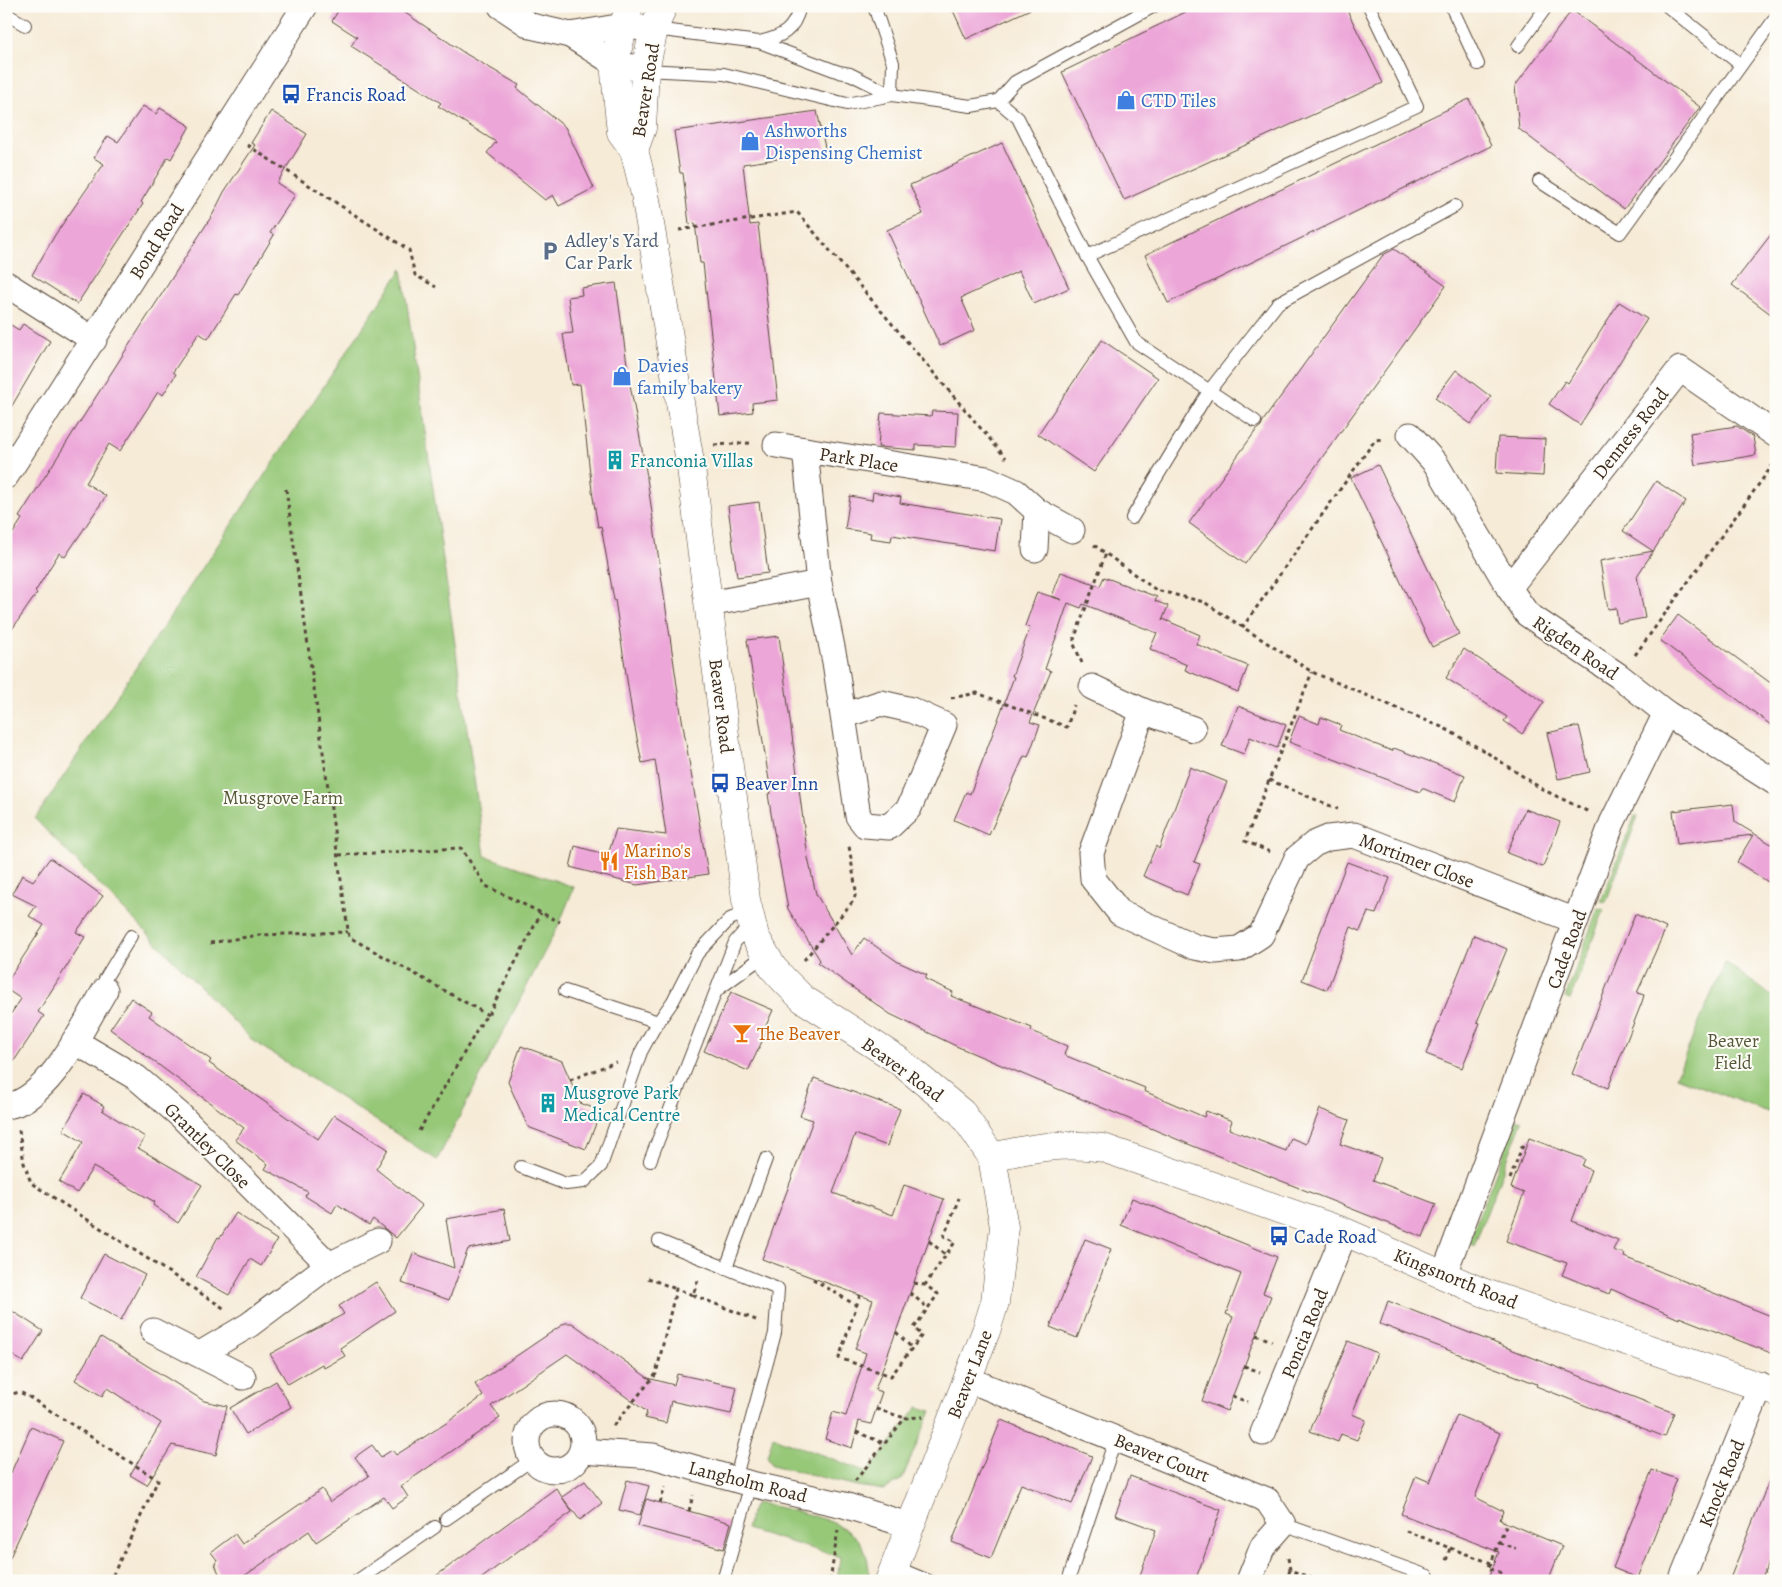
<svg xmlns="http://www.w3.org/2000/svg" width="1782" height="1587" viewBox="0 0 1782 1587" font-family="Alegreya,serif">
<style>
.green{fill:#96c878;stroke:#68794b}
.building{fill:#eca6d8}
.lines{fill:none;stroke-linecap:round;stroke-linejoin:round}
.service-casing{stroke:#57473a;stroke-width:14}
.minor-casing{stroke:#57473a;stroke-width:27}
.tertiary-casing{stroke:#57473a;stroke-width:29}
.secondary-casing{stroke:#57473a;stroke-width:29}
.path{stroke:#57473a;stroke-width:3;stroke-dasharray:4 4;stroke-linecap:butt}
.service{stroke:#fff;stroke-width:12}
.minor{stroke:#fff;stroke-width:25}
.tertiary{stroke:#fff;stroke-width:28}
.secondary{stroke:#fff;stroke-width:28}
.labels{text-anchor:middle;stroke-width:4;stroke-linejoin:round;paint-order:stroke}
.street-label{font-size:19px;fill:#3b2a1e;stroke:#fdfcf7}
.transit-label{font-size:19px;fill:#164399;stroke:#fdfcf7;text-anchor:start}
.shop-label{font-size:19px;fill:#366cbe;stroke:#fdfcf7;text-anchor:start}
.service-label{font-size:19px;fill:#4e5e75;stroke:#fdfcf7;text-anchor:start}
.culture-label{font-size:19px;fill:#0d838f;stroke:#fdfcf7;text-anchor:start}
.park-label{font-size:19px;fill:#565939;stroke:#fdfcf7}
.food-label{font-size:19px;fill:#c56008;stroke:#fdfcf7;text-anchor:start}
</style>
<rect width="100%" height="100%" fill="#fdfcf7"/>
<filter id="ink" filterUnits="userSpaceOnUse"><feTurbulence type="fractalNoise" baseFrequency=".02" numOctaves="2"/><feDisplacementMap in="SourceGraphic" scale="10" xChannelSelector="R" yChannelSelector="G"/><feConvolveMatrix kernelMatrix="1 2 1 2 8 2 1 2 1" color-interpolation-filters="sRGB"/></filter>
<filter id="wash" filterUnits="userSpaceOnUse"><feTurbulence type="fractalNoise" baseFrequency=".0096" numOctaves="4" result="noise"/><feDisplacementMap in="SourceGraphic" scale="20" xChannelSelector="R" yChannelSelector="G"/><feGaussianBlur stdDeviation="1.12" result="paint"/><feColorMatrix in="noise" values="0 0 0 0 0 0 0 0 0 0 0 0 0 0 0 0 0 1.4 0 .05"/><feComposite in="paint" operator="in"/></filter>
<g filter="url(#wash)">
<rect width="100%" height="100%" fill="#f6ebd7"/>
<g class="green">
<polygon points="402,269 485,856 574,887 560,922 437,1160 253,1041 35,819"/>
<polygon points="1635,816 1638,816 1606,902 1601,901"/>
<polygon points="1598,908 1604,910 1570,999 1565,998"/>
<polygon points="1725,962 1776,999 1776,1115 1676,1077"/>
<polygon points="1517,1119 1522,1121 1474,1246 1468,1243"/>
<polygon points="918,1407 931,1411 902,1479 884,1490 857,1486 772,1465 767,1456 773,1437 868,1472"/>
<path d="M760,1503C793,1512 859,1518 867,1558C869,1567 870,1572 867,1581H837L840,1557L746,1529L754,1505Z"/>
</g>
<g id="blocks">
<g class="building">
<polygon points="341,6 395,6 466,54 519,85 517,88 565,127 594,188 559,206 553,195 545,200 487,153 496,142 438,106 441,103 351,46 357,37 332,21"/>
<polygon points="951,6 1037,6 966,39"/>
<polygon points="1198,6 1345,6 1383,83 1124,200 1062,72"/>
<polygon points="1572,10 1700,107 1624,209 1519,129 1515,86"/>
<polygon points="1469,99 1491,146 1168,303 1145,255"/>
<polygon points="143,106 156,114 160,108 190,126 171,159 168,157 141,202 143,204 77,304 32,275 55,235 104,164 94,158 102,145 108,136 118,142"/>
<polygon points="271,111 307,134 277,183 295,195 270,233 274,235 238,295 236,294 208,339 199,333 173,372 176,374 163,395 158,392 120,451 109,444 86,483 106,496 65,557 59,553 35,592 37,593 6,638 6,544 22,519 19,517 213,214 224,192 255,145 251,143"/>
<polygon points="817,111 826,152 743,164 750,225 758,224 778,400 752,403 753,412 720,416 703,263 700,263 695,223 689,224 683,173 680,173 674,131"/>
<polygon points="1002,143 1069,288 1034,304 1019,271 961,298 975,330 940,346 887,230 923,214 910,185"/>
<polygon points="1776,228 1776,318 1732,285"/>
<polygon points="1394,249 1446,286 1245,564 1189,523 1257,429 1261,426 1263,421 1383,255"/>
<polygon points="616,283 629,379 646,471 681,713 708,874 637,885 570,867 575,846 608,855 616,829 666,835 655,760 642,763 632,713 615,600 614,600 601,526 598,527 592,491 580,384 571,385 563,334 573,333 568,297 582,295 581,288"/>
<polygon points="1619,302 1647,319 1580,425 1549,404 1565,381 1568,383"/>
<polygon points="6,322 19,330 23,324 50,341 6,416"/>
<polygon points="1102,340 1158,378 1094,472 1038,434"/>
<polygon points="1456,370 1491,397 1471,424 1435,398"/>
<polygon points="932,411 958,412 956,447 916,445 916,450 878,447 881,413 931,416"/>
<polygon points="1737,426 1753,437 1756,455 1695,465 1690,433"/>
<polygon points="1498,437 1545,439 1543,476 1496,473"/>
<polygon points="1378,465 1459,634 1432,647 1351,478"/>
<polygon points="1656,481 1686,501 1637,576 1645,618 1618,623 1616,608 1608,609 1600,561 1653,551 1623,531"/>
<polygon points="873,492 901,497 900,503 1000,519 995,551 892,535 891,541 870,538 871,533 845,529 850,496 872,500"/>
<polygon points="759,502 768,573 737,577 728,506"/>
<polygon points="1061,572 1100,586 1104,577 1157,597 1155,601 1168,606 1162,621 1163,619 1200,635 1196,644 1248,666 1238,692 1185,670 1187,665 1150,649 1157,633 1083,604 1081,608 1068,603 1045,669 1051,671 1030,722 1040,725 1028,757 1024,756 989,835 954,820 966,792 970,794 1014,677 1012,676 1030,628 1025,626 1037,592 1062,600 1052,596"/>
<polygon points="1678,615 1776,687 1776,729 1660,640"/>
<polygon points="779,636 808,858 816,894 852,955 864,938 898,962 927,975 925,979 953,992 951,996 1032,1028 1031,1031 1067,1046 1064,1055 1145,1088 1144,1091 1204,1117 1206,1111 1232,1121 1229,1129 1286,1151 1291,1138 1306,1144 1320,1109 1349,1120 1340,1144 1381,1158 1373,1180 1436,1204 1423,1237 1193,1146 956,1046 890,1014 818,963 820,960 788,909 773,826 768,794 771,793 747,640"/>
<polygon points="1464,649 1544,702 1522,734 1504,721 1507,717 1446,678"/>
<polygon points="1238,706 1286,725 1277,748 1250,737 1244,754 1222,746"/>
<polygon points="1299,716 1319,724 1321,717 1341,725 1339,730 1392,751 1394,748 1465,775 1455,802 1422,788 1420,792 1289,742"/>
<polygon points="1579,726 1590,772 1558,779 1547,733"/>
<polygon points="1190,767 1227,782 1194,862 1200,864 1187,895 1143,876 1156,846 1159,849"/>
<polygon points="1733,804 1735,822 1776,847 1776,887 1737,862 1753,835 1677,844 1673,811"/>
<polygon points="1525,809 1560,822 1543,867 1507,853"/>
<polygon points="50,858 103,896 76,932 85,937 38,1012 44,1016 6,1073 6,1021 21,999 6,989 6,983 44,925 29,916 36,906 12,894 22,875 33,881"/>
<polygon points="1347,862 1390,878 1376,914 1368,912 1360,931 1351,927 1327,990 1302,980"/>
<polygon points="1635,914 1666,928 1637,993 1644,995 1642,1002 1608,1088 1572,1074"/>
<polygon points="1474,935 1507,949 1477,1022 1480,1023 1462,1068 1426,1054"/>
<polygon points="731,992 773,1010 764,1030 767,1031 748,1071 704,1051"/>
<polygon points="131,998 152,1012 149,1016 211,1060 209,1063 318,1139 334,1115 388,1149 376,1169 422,1206 396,1238 373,1219 369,1225 337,1204 332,1213 305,1196 308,1192 265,1169 268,1164 235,1140 244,1128 110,1029"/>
<polygon points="521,1046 562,1061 580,1103 601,1111 586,1149 528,1127 508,1082"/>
<polygon points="814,1078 900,1109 887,1146 855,1134 833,1193 893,1215 904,1185 944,1199 875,1390 882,1392 871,1424 859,1421 852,1448 825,1439 833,1412 846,1416 866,1353 855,1349 873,1300 762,1259 813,1120 800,1116"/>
<polygon points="84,1094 104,1106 102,1110 145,1137 138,1148 202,1185 178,1223 153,1205 155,1202 93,1167 77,1193 59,1182 83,1142 63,1130"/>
<polygon points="1529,1138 1585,1159 1582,1166 1591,1170 1572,1221 1618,1240 1613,1250 1625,1254 1624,1257 1776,1318 1776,1355 1679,1317 1679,1319 1611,1289 1609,1294 1562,1275 1567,1263 1506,1241 1524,1193 1511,1188"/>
<polygon points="1132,1198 1277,1257 1263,1293 1271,1296 1227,1411 1202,1401 1233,1317 1226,1314 1241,1274 1121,1225"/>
<polygon points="504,1209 510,1241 468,1249 449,1300 402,1283 413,1253 454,1268 446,1219"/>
<polygon points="236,1213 277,1240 261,1266 250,1259 229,1295 196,1277 218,1237 220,1238"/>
<polygon points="1085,1239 1111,1249 1077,1338 1050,1327"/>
<polygon points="104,1254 145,1275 121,1320 80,1298"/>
<polygon points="376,1282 395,1311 340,1348 345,1356 324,1368 322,1364 288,1384 270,1354 344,1314 339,1306"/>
<polygon points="1388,1301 1674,1413 1665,1437 1536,1386 1537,1384 1380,1324"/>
<polygon points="6,1307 43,1331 23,1362 6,1351"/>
<polygon points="565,1323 572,1323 648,1378 674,1385 677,1374 737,1387 731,1414 671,1401 666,1423 645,1418 647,1412 567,1354 491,1406 500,1418 401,1486 408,1497 392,1508 384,1497 316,1542 309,1531 237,1581 222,1581 215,1564 217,1560 211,1552 235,1534 242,1544 322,1489 330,1502 369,1476 355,1457 372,1445 381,1457 392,1450 396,1455 448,1422 483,1396 475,1384"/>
<polygon points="101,1337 204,1401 227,1406 216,1455 172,1445 147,1485 130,1475 161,1423 107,1388 102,1396 75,1380"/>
<polygon points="1348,1341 1377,1353 1352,1414 1366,1420 1357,1440 1341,1434 1338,1442 1310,1431"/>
<polygon points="276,1381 291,1407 246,1434 230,1408"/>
<polygon points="1457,1415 1500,1433 1475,1497 1503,1511 1500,1520 1562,1546 1548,1581 1487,1581 1499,1552 1401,1514 1416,1476 1430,1482"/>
<polygon points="1001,1420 1092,1456 1072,1504 1021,1484 991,1558 952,1542"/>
<polygon points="31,1427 63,1441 6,1566 6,1484"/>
<polygon points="1775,1466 1776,1543 1761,1581 1729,1581"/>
<polygon points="1652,1470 1677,1479 1638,1578 1613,1568"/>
<polygon points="1130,1476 1221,1510 1195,1581 1138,1581 1156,1530 1115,1515"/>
<polygon points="627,1480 649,1486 640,1515 619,1510"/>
<polygon points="585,1481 602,1503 580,1520 562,1497"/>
<polygon points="556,1488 572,1512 530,1542 478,1581 429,1581"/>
<polygon points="646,1499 731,1523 724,1549 638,1526"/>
</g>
</g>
</g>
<g filter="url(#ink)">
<use href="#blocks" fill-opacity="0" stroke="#57473a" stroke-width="1"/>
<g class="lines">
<defs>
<g id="service">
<polyline points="874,6 893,63 892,95"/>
<polyline points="1451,6 1478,64"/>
<polyline points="1667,6 1741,65"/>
<polyline points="6,14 25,25"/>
<polyline points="654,29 759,42 839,72 850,74 892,95"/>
<path d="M759,42C782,37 794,31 800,6"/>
<polyline points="1518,46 1547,6"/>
<polyline points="645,70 724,74 847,104 892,95 971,106 998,101 1018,118 1087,256 1136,342 1255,421"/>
<polyline points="998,101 1015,82 1154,6"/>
<polyline points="1539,181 1620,233 1776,17"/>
<polyline points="1087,256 1417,106 1369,6"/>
<polyline points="1132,518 1209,391 1278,303 1455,206"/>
<polyline points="105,990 105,979 131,936"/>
<polyline points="717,990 765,955"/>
<polyline points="565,991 658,1022"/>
<polyline points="650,1161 735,942 752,922"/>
<polyline points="521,1167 566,1184 584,1182 601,1166 641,1052 654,1028 673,1001 697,954 730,919 749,911"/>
<polyline points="659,1241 778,1289 775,1333 735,1480"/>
<polyline points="726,1268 766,1159"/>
<polyline points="446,1519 533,1459"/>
<polyline points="1283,1524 1428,1576"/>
<polyline points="895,1567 929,1581"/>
<polyline points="357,1581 435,1527"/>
<polyline points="723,1581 751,1484"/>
<polyline points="1068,1581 1116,1437"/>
</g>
<g id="minor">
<polyline points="501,6 531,26 570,35 623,26 654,29"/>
<polyline points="570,35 614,63 645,70"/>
<polyline points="6,284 94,340"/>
<polyline points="1410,435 1436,464 1509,588 1527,614 1619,676 1666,713 1776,783"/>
<polyline points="776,445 805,450"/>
<polyline points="6,476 305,6"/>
<polyline points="1035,549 1037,511"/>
<polyline points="1509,588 1680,369 1776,435"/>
<polyline points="709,604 819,583"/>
<polyline points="1092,687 1143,711 1193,729"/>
<polyline points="1143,711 1091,853 1093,879 1120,913 1195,947 1215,951 1239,949 1261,935 1297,858 1314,844 1328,838 1354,835 1576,921"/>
<polyline points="843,716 881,703 911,710 944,725 909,808 889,827 865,825 858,816 835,662 819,583 805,450 987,479 1016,492 1037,511 1072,530"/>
<polyline points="74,1041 137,1078 181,1116 329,1265"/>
<path d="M6,1106C48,1102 85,1023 105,990"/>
<polyline points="1444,1274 1612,823 1666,713"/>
<polyline points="153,1331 243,1377"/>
<polyline points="200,1354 249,1325 329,1265 378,1241"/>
<polyline points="967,1379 1267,1500 1283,1524 1262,1548 1249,1581"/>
<circle cx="555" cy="1442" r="28"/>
<polyline points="1263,1433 1345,1232"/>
<polyline points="582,1451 653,1456 751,1484 844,1505 911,1526"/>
<polyline points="1681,1581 1761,1385"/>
</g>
<path id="tertiary" d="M992,1157C1030,1148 1064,1142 1103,1148L1345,1232L1482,1292L1776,1392"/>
<g id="secondary">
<polyline points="629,6 614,63 621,132 634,150 645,194 691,468 746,900 755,936 773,968 785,981 803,999 898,1060 962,1113 992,1157 1004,1227 995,1302 986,1331 889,1581"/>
<polyline points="634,150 642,128 645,70 654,29 663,6"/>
</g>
</defs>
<use href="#service" class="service-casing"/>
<use href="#minor" class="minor-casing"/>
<use href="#tertiary" class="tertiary-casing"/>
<use href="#secondary" class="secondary-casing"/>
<g class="path">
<polyline points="247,145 409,250 415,275 436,287"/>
<polyline points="679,230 797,212 1006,458"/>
<polyline points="714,445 751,443"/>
<polyline points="286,489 349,937 488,1015"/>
<polyline points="1094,545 1156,590 1204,602 1312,672 1444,728 1486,752 1542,789 1589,812"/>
<polyline points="1242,628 1375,440 1384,439"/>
<polyline points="1635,655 1775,462"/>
<polyline points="1082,663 1073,642 1106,553"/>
<polyline points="951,698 977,693 1067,727 1074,705"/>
<polyline points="1269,780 1338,809"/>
<polyline points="1270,852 1245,841 1312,672"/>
<polyline points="339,855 461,848 486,886 560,922"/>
<polyline points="210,943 259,935 348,932"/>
<polyline points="804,960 854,900 856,891 849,846"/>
<polyline points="570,1080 616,1062"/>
<polyline points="19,1130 24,1163 31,1183 225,1309"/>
<polyline points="419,1131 483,1020 488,1015 541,913"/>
<polyline points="1510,1179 1522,1147 1525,1148"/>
<polyline points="929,1241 946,1255"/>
<polyline points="648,1278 676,1289"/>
<polyline points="813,1279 857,1306"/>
<polyline points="914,1283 925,1285"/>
<polyline points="910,1293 928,1308"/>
<polyline points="693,1295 756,1320"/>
<polyline points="860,1295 839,1358 891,1376 922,1335 914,1328 938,1294 925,1285 955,1242 944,1236 959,1198"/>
<polyline points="896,1332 912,1348"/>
<polyline points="1256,1335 1272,1341"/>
<polyline points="1244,1366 1260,1372"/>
<polyline points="6,1396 19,1392 26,1395 158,1480 110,1581"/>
<polyline points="1232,1396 1248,1402"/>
<polyline points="876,1409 905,1418"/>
<polyline points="613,1426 656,1374 676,1289 693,1295 699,1277"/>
<polyline points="856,1432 884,1443"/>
<polyline points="855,1481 905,1418 923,1417"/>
<polyline points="660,1503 665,1487"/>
<polyline points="689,1511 693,1495"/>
<polyline points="1406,1531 1450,1548 1445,1564"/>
<polyline points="1499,1543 1516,1548"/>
<polyline points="1450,1548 1491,1563 1506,1525"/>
<polyline points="1288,1558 1290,1570 1320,1581"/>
<polyline points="1491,1563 1488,1568 1505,1574"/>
<polyline points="830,1581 838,1530"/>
<polyline points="1286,1581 1290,1570"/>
</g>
<use href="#service" class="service"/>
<use href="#minor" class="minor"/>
<use href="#tertiary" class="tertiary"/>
<use href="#secondary" class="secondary"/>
</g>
</g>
<defs>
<symbol id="bus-bare" viewBox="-9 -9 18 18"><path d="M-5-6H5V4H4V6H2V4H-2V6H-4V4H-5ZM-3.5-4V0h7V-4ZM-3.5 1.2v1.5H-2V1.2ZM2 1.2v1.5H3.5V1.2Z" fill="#1a4fb4" stroke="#fdfcf7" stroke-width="2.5" paint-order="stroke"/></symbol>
<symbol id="shop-bare" viewBox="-9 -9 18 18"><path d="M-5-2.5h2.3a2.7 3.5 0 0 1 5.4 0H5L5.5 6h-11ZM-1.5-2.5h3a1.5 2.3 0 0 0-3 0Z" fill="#3f7fe0" stroke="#fdfcf7" stroke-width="2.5" paint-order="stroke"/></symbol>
<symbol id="parking-bare" viewBox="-9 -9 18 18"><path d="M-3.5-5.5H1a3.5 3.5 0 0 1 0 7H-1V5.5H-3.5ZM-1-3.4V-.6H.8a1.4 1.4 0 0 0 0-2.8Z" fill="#5c6f8a" stroke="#fdfcf7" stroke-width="2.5" paint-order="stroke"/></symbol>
<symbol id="building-bare" viewBox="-9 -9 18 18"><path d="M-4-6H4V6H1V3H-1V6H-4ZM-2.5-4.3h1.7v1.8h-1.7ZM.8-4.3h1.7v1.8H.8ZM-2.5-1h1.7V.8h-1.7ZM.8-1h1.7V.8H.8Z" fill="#0f9aa8" stroke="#fdfcf7" stroke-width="2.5" paint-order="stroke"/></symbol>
<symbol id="restaurant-bare" viewBox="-9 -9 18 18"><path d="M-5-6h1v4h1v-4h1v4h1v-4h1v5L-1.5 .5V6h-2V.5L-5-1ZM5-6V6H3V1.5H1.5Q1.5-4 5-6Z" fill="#e8710a" stroke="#fdfcf7" stroke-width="2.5" paint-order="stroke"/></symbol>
<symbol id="bar-bare" viewBox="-9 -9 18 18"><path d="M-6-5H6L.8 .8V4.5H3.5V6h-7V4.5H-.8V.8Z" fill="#e8710a" stroke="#fdfcf7" stroke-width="2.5" paint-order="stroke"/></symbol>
</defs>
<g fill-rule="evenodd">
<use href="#bus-bare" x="277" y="80" width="28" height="28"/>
<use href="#shop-bare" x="1112" y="86" width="28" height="28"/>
<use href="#shop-bare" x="736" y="127" width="28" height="28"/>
<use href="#parking-bare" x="536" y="237" width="28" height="28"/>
<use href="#shop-bare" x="608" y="362" width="28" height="28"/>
<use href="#building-bare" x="601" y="446" width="28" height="28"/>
<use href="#bus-bare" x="706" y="769" width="28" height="28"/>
<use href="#restaurant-bare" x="595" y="847" width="28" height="28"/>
<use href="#bar-bare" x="728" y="1019" width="28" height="28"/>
<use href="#building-bare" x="534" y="1089" width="28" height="28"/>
<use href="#bus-bare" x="1265" y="1222" width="28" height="28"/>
</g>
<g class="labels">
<g class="street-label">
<text transform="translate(645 90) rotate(-81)" y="7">Beaver Road</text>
<text transform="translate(156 241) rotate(-58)" y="7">Bond Road</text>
<text transform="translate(1630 433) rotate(-52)" y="7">Denness Road</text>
<text transform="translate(859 459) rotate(9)" y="7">Park Place</text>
<text transform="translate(1576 647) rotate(34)" y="7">Rigden Road</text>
<text transform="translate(722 706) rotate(83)" y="7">Beaver Road</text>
<text transform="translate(1417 860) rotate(21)" y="7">Mortimer Close</text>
<text transform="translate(1566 949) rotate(-70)" y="7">Cade Road</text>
<text transform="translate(903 1069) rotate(36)" y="7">Beaver Road</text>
<text transform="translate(208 1145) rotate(45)" y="7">Grantley Close</text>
<text transform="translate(1456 1278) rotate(22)" y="7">Kingsnorth Road</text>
<text transform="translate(1304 1333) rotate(-68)" y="7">Poncia Road</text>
<text transform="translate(969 1374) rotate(-69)" y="7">Beaver Lane</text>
<text transform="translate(1162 1457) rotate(22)" y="7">Beaver Court</text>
<text transform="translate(748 1481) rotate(14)" y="7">Langholm Road</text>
<text transform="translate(1721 1483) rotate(-68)" y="7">Knock Road</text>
</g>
<g class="transit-label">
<text x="306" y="101">Francis Road</text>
<text x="735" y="790">Beaver Inn</text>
<text x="1294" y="1243">Cade Road</text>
</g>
<g class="shop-label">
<text x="1141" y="107">CTD Tiles</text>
<text x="765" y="137">Ashworths<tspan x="765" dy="22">Dispensing Chemist</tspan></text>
<text x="637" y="372">Davies<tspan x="637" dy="22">family bakery</tspan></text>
</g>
<g class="service-label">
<text x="565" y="247">Adley's Yard<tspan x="565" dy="22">Car Park</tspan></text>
</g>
<g class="culture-label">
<text x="630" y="467">Franconia Villas</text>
<text x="563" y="1099">Musgrove Park<tspan x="563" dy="22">Medical Centre</tspan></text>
</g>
<g class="park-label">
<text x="283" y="804">Musgrove Farm</text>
<text x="1733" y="1047">Beaver<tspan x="1733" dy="22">Field</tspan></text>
</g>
<g class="food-label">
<text x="624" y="857">Marino's<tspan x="624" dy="22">Fish Bar</tspan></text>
<text x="757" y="1040">The Beaver</text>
</g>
</g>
<rect width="1782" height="1587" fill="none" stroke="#fdfcf7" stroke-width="25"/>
</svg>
